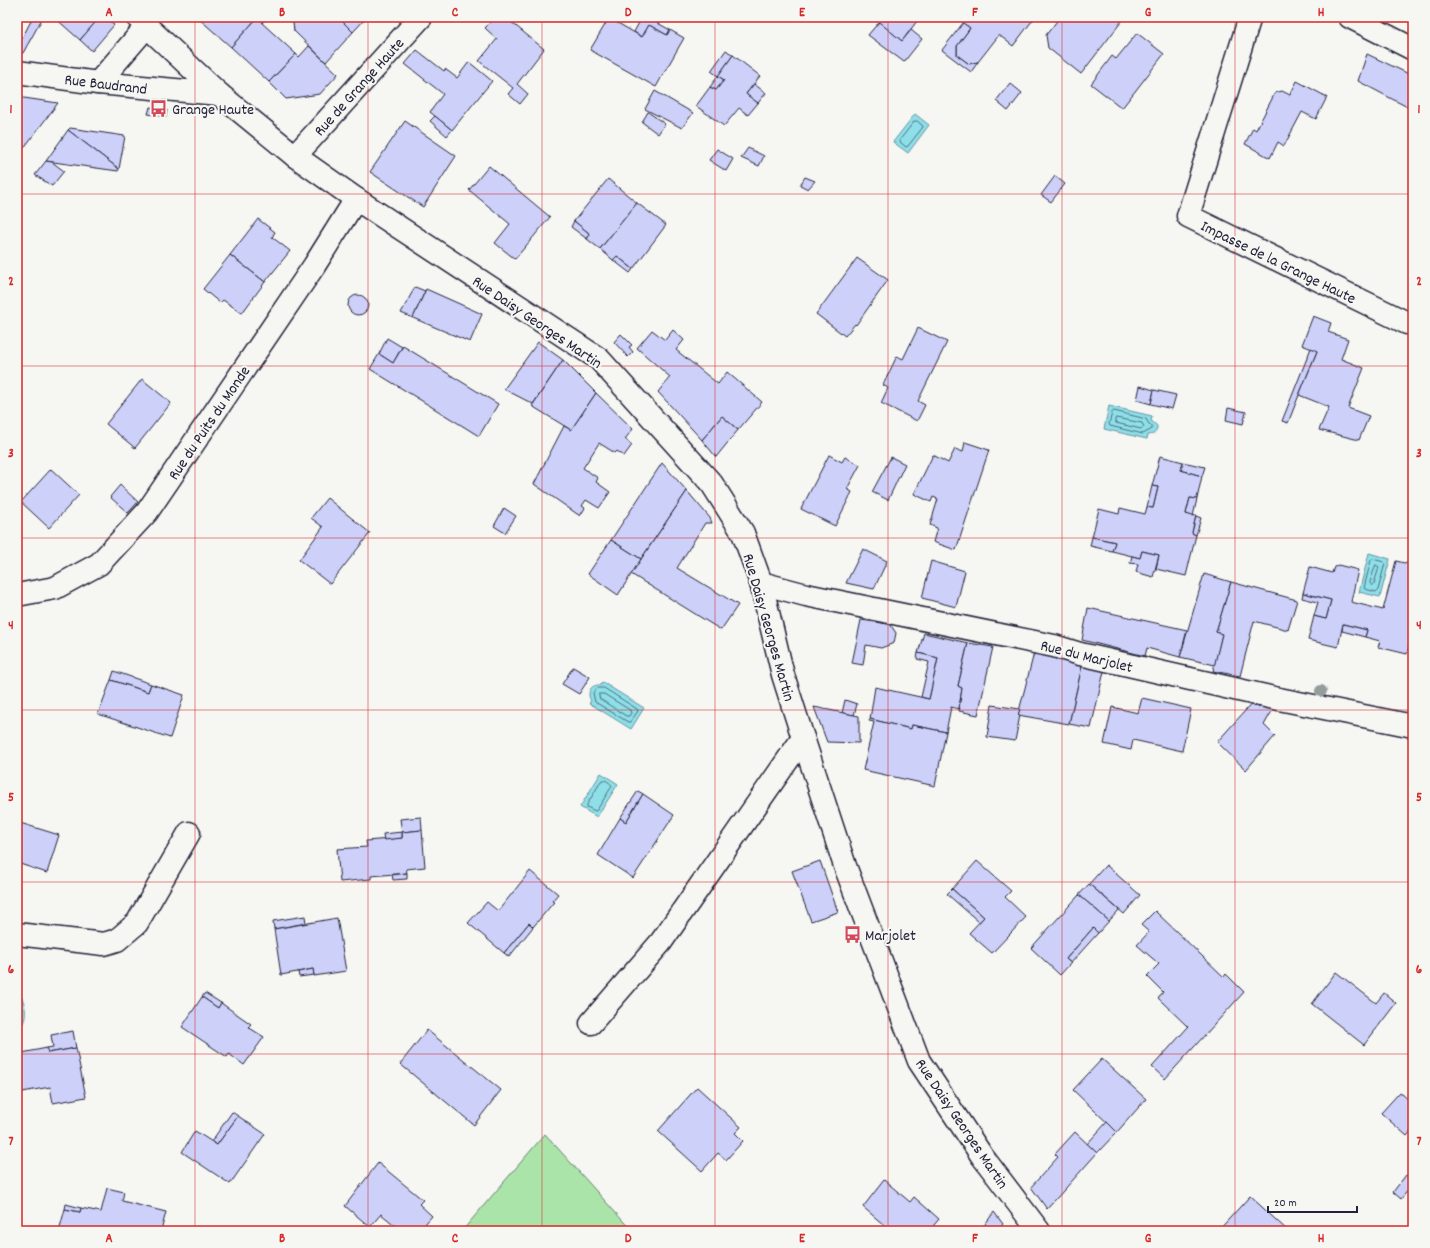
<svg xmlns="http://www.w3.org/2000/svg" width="1430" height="1248" viewBox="0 0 1430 1248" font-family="Dekko,sans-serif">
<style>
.grass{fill:#abe4a9;stroke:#668372}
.water{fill:#8edfe8;stroke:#6393a3}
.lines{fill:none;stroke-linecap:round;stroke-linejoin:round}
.shore{stroke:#4d6e80;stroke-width:1}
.building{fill:#cdd1f9;stroke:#22223b}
.minor-casing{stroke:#22223b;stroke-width:25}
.minor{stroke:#f6f6f2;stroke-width:22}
.tree{fill:#949c9c}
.grid{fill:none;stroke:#d62828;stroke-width:1;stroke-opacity:0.55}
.labels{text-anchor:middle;stroke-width:4;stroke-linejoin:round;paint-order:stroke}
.street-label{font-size:16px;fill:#22223b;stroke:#f6f6f2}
.poi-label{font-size:16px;fill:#22223b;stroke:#f6f6f2;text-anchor:start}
.neatline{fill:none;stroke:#d62828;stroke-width:1.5}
.grid-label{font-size:13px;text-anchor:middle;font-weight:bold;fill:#d62828}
</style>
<rect width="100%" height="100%" fill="#f6f6f2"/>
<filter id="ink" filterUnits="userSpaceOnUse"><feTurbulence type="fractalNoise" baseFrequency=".025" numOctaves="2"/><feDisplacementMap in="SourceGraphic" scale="8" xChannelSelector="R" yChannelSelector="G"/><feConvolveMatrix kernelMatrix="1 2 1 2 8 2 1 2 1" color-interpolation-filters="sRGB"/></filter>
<g filter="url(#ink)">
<polygon class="grass" points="545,1134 632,1231 462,1231"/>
<g class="water">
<polygon points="915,114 929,125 908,153 893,142"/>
<path d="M1109,406L1152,416L1151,421L1154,423L1157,426C1157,432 1154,435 1148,435L1147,439L1104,429Z"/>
<polygon points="1369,553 1390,559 1380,597 1359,592"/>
<path d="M602,682L644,708L631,729L589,703L591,701C586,692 591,684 601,685Z"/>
<polygon points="601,773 618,784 597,817 580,807"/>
<path d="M17,991C26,999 30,1023 17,1029Z"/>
</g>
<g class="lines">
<g class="shore">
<polygon points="915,121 917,121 922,125 923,127 908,146 906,147 900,142 900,140"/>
<polygon points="1114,411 1146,419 1149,424 1152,426 1152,429 1143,434 1110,426 1109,424 1112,413"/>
<polygon points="1116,418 1142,423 1144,427 1141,429 1116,423 1115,421"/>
<polygon points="1373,559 1384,562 1385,563 1378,590 1376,592 1365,589 1364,588 1371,560"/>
<polygon points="1376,565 1379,567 1374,584 1372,586 1370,583"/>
<polygon points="598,688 604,688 637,709 638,711 630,722 628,722 595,702 593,693 595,690"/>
<polygon points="599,694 604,694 630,710 631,713 629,716 626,716 600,699"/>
<path d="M602,780C605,779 611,783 612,786L597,810L595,811L587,807V805Z"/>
</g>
</g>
<g class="building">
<polygon points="33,17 43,17 23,53 17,52 17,48"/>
<polygon points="54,17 100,17 80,40"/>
<polygon points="100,17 105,17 114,25 92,51 80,40"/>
<polygon points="197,17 258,17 231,47"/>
<polygon points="258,17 263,17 265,19 262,23 296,54 269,82 231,47"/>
<polygon points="298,17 338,17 353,32 326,62 294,31 293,22"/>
<polygon points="338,17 367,17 353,32"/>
<polygon points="495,17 505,17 544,49 517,84 528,94 520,104 508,94 513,88 479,61 497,39 485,28"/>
<polygon points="642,17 647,17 670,30 667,35 649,25 642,37 634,32"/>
<polygon points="872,17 920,17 902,41"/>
<polygon points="968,17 1035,17 1013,46 999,35 978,62 969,64 957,55 957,46 970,28 963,23"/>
<polygon points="1060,17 1125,17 1081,74 1048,48 1046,35"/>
<polygon points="609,18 642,37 649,25 667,35 670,30 684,38 656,87 590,50"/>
<polygon points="879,22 902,41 911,30 922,39 904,62 868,35"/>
<polygon points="963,23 970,28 957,46 957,55 969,64 978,62 971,72 942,50"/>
<polygon points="1137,33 1164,54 1122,108 1091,84 1112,56 1116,59"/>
<polygon points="309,46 338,74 320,94 286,99 269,82 296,54 299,57"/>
<polygon points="417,50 444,71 445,69 457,78 469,62 492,81 452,130 430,112 443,94 405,64"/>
<polygon points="726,50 733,55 718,76 711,71"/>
<polygon points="1367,54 1413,76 1413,110 1358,81"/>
<polygon points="733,55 760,76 746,94 758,103 748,115 739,108 724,126 696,106 710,87 716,90 724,80 718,76"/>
<polygon points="718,76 724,80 716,90 710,87"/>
<polygon points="1297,81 1327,97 1316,119 1302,112 1284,146 1278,142 1270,158 1245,144 1253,128 1256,130 1275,93 1282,91 1290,95"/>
<polygon points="1010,83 1022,93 1008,111 996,101"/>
<polygon points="754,84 766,93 758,103 746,94"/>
<polygon points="655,91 693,113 682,128 645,109"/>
<polygon points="17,97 58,103 20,153 17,153"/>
<polygon points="150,107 167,110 166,117 148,114"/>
<polygon points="648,112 665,124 658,134 642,122"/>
<polygon points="435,116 452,130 447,136 430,121"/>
<polygon points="405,121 456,156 423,207 370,172"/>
<polygon points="70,128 125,136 119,169 68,130"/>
<polygon points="68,130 119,169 118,171 46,161"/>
<polygon points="748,148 764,156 759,166 741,158"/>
<polygon points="717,149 733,159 726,171 709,160"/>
<polygon points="46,161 52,162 64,171 52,186 35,175"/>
<polygon points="489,166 550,217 515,259 495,243 510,224 469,190"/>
<polygon points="1055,176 1065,184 1051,202 1041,195"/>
<polygon points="805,177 815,181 808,189 800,185"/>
<polygon points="608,179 637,203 600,249 587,239 590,234 574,221"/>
<polygon points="637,203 666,225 633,269 617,256 613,260 600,249"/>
<polygon points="258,219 275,232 272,237 290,251 265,282 230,255"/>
<polygon points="574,221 590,234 587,239 571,227"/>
<polygon points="230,255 265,282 242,313 223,300 220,303 203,289"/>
<polygon points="617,256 633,269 630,273 613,260"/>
<polygon points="857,258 888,280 856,325 855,324 845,336 816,314"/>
<polygon points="415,287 425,291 413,318 401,313"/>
<polygon points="426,289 482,314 470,342 413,318"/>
<circle cx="358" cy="305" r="10"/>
<polygon points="1313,316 1331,323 1328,332 1348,339 1341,359 1364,368 1348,408 1369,416 1359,440 1319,430 1329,407 1299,395 1317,351 1302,345"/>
<polygon points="918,328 947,342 918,401 925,405 917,421 881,403 888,388 883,385 897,356 903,359"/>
<polygon points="652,330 665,340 673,330 684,340 676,350 718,384 727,372 762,402 738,430 722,416 702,440 658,392 670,377 637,348"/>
<polygon points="621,334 632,345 629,347 633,352 628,357 614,342"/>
<polygon points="387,338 402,347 393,363 379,354"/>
<polygon points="538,342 563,360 533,404 504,389"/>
<polygon points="403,346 498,404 479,436 370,369 379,354 393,363"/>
<polygon points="1311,348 1317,351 1299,395 1288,423 1282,421"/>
<polygon points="563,360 596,393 571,430 532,406"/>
<polygon points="142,379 171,403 135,448 106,424"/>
<polygon points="1140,386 1154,390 1151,404 1137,400"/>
<polygon points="1154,390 1176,395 1172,409 1151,404"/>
<polygon points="596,393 633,429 625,439 632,445 624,456 617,451 615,453 599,443 583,468 598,478 596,482 610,492 599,508 586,500 582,506 585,508 580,516 534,484 564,426 571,430"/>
<polygon points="1228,408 1246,412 1243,424 1226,420"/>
<polygon points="722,416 738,430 716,457 702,440"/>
<polygon points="965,442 989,450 956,550 933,542 937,528 930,525 938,499 933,497 931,502 914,494 933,455 948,463 955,449 963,452"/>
<polygon points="829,455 842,462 845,457 860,465 847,489 852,492 835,526 801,509"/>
<polygon points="1160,456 1183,462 1181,470 1202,476 1197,499 1190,498 1186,514 1196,516 1192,533 1196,535 1186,576 1156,569 1159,555 1142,551 1140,558 1112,551 1115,542 1092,537 1099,509 1119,514 1120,508 1145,514 1147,507 1153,508 1158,487 1152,486"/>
<polygon points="891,457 905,464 888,500 872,492"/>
<polygon points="1183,462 1205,467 1202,476 1181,470"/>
<polygon points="662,463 687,491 641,559 611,540"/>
<polygon points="51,469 79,495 49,528 21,502"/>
<polygon points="120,485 138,502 128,513 110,497"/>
<polygon points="1152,486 1158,487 1153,508 1147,507"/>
<polygon points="687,491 710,518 712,523 705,523 677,568 738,605 721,630 631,574"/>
<polygon points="327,498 370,533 330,584 299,560 323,527 311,518"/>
<polygon points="1190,498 1197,499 1193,516 1186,514"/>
<polygon points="504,508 516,516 505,533 494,526"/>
<polygon points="1196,516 1201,518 1196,535 1192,533"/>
<polygon points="1092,537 1115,542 1112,551 1090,546"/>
<polygon points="611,540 641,559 618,595 588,574"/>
<polygon points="863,549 887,561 874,589 846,583"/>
<polygon points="1142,551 1159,555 1153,577 1136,572 1138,564 1130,563 1132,556 1140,558"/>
<polygon points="931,561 965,571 956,607 922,598"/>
<polygon points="1396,561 1413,565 1413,606 1411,614 1413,614 1413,631 1407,654 1378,647 1380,641 1365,637 1367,630 1343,624 1338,647 1308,640 1314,616 1326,619 1331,600 1303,593 1310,567 1332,573 1334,567 1338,565 1358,570 1351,602 1383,610"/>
<polygon points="1204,574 1231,582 1216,632 1222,634 1215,665 1180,657"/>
<polygon points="1231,582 1297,600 1288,630 1254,621 1240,676 1213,671 1222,634 1216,632"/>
<polygon points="1303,593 1331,600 1326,619 1314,616 1318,602 1302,598"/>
<polygon points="1088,608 1187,630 1180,657 1147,648 1145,656 1082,640"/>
<polygon points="861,620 890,624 896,633 894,643 881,648 866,645 863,665 852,663"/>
<polygon points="1343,624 1367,630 1365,637 1342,631"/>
<polygon points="924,633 968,643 958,686 962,688 959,709 951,707 946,732 912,725 911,729 870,719 875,687 929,699 938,658 918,653"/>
<polygon points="968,643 993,647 978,715 959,711 960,708 959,709 962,688 958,686"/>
<polygon points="918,653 938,658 929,699 921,697 929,662 917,659"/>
<polygon points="1034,653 1083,662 1069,724 1018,715"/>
<polygon points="1083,662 1105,667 1091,728 1069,724"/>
<polygon points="573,667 590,677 579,694 562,684"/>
<polygon points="114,671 151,684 148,692 111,680"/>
<polygon points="111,680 148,692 151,684 184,695 170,738 98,714"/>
<polygon points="1142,698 1191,709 1182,751 1133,740 1131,750 1104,744 1112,707 1138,713"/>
<polygon points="845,700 857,704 854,715 842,713"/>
<polygon points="1254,701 1275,706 1264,725 1275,736 1246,770 1217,742"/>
<polygon points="992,705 1020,709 1018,715 1020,715 1015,741 987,737"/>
<polygon points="814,707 859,716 859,743 827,742"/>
<polygon points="870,719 911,729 912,725 946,732 935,786 863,770 874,722 869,721"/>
<polygon points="638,791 643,794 626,822 620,818"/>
<polygon points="643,794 674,815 633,878 598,855 620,818 626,822"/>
<polygon points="421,817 422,830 402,832 400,819"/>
<polygon points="17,822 59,835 47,873 17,863"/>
<polygon points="422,830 425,867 406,869 407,873 371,876 371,879 340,882 337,849 367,847 366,841 402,838 402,832"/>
<polygon points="402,832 402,838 384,840 383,834"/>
<polygon points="820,861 838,912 811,921 792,871"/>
<polygon points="977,861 1011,891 1005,897 1026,917 992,953 969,933 984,917 952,889"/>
<polygon points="1106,865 1140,895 1124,914 1089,884"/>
<polygon points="530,871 558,894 552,901 554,902 533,927 529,923 504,953 468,923 487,902 498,911"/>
<polygon points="407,873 407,879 393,880 392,875"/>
<polygon points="1089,884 1119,910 1109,921 1079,895"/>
<polygon points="952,889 984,917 979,922 947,894"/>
<polygon points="1079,895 1109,921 1098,933 1093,928 1066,959 1071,963 1060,975 1031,948"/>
<polygon points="1155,911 1224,977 1226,974 1244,992 1165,1079 1152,1067 1188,1027 1158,998 1163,992 1147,976 1159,964 1137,945 1149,932 1141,925"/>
<polygon points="305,916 306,923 274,929 273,921"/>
<polygon points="337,918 346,971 314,976 313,969 281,975 274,929"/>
<polygon points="529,923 533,927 509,957 504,953"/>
<polygon points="1093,928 1098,933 1071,963 1066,959"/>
<polygon points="313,969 314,975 299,977 298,972"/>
<polygon points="1336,972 1376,1003 1384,993 1396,1003 1364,1045 1312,1004"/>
<polygon points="205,993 221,1003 218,1008 202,997"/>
<polygon points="202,997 218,1008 221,1003 251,1024 248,1027 264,1037 244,1065 229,1054 227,1057 182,1027"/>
<polygon points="427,1030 501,1090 474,1125 400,1064"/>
<polygon points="73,1031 76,1048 48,1053 47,1048 53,1047 51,1035"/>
<polygon points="47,1048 48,1053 76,1048 86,1097 53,1103 50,1087 17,1093 17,1054"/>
<polygon points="1102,1059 1146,1099 1117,1132 1073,1090"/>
<polygon points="697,1087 741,1127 735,1133 743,1141 726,1160 718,1153 702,1171 658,1131"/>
<polygon points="1400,1092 1413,1104 1413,1129 1407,1136 1381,1113"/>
<polygon points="232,1112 238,1116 217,1145 211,1142"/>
<polygon points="238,1116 265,1134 230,1184 182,1152 195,1131 217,1145"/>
<polygon points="1107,1122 1117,1132 1097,1153 1087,1144"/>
<polygon points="1075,1132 1097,1153 1047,1209 1031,1187 1058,1157 1055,1154"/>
<polygon points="378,1163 423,1200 419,1204 432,1216 419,1231 402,1231 381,1214 370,1227 345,1206"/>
<polygon points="1406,1175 1413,1181 1413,1184 1401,1199 1393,1192"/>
<polygon points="884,1180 910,1202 914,1197 939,1219 929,1231 891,1231 863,1207"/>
<polygon points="107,1188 124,1192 122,1201 166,1212 161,1231 59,1231 65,1209 80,1212 81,1208 101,1212"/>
<polygon points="1250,1196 1288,1231 1218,1231"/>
<polygon points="66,1204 81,1208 80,1212 65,1209"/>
<polygon points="994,1212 1003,1224 998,1231 980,1231"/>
</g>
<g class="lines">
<defs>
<g id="minor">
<polyline points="137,17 219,94 295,156 356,199 599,359 712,484 743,533 761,583 783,675 803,738 845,866 919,1061 982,1156 1039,1231"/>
<polyline points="1250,17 1188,216 1407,323"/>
<polyline points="1350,17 1413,49"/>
<polyline points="17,72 98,83 219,94"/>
<polyline points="98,83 146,27"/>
<polyline points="295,156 421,17"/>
<polyline points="761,583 806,595 1054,646 1080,654 1274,698 1413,726"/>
<polyline points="17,595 55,588 99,564 147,512 314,266 356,199"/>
<polyline points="17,934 104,944 117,940 137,923 189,833"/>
<polyline points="591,1023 661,942 803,738"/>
</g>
</defs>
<use href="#minor" class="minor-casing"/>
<use href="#minor" class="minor"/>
</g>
<circle class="tree" cx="1321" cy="691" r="6"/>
</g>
<path class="grid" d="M195,17V1231M368,17V1231M542,17V1231M715,17V1231M888,17V1231M1062,17V1231M1235,17V1231M17,194H1413M17,366H1413M17,538H1413M17,710H1413M17,882H1413M17,1054H1413"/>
<defs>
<symbol id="bus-bare" viewBox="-9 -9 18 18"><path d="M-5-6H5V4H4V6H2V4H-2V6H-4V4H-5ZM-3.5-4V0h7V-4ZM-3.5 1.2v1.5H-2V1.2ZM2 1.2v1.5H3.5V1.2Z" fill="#d1495b" stroke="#f6f6f2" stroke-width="2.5" paint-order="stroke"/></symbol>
</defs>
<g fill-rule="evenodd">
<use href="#bus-bare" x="146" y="96" width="25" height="25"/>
<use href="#bus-bare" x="840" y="922" width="25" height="25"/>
</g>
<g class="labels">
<g class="street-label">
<text transform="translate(106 83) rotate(7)" y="6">Rue Baudrand</text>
<text transform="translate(358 86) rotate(-48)" y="6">Rue de Grange Haute</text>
<text transform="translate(1279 261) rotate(26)" y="6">Impasse de la Grange Haute</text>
<text transform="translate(538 321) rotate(34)" y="6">Rue Daisy Georges Martin</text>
<text transform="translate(208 422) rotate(-56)" y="6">Rue du Puits du Monde</text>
<text transform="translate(770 627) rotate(74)" y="6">Rue Daisy Georges Martin</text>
<text transform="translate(1087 655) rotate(14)" y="6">Rue du Marjolet</text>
<text transform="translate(963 1123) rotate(56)" y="6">Rue Daisy Georges Martin</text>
</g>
<g class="poi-label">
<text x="172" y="114">Grange Haute</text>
<text x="865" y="940">Marjolet</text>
</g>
</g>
<rect width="1430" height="1248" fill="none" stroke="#f6f6f2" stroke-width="44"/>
<path d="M1268 1206v6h89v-6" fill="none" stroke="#22223b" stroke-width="2"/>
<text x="1274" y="1206" font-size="12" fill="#22223b" stroke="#f6f6f2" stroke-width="3" paint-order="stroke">20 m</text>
<rect x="22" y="22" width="1386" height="1204" class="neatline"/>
<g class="grid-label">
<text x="109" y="16">A</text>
<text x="282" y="16">B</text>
<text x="455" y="16">C</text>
<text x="628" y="16">D</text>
<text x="802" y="16">E</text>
<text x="975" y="16">F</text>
<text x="1148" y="16">G</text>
<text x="1321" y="16">H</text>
<text x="11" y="113">1</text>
<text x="1419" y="113">1</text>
<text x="11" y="285">2</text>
<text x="1419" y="285">2</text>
<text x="11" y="457">3</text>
<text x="1419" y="457">3</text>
<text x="11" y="629">4</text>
<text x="1419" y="629">4</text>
<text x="11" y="801">5</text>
<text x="1419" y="801">5</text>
<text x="11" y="973">6</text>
<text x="1419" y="973">6</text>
<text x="11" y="1145">7</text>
<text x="1419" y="1145">7</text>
<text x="109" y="1242">A</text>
<text x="282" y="1242">B</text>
<text x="455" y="1242">C</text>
<text x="628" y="1242">D</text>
<text x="802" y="1242">E</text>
<text x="975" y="1242">F</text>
<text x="1148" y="1242">G</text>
<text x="1321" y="1242">H</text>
</g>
</svg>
